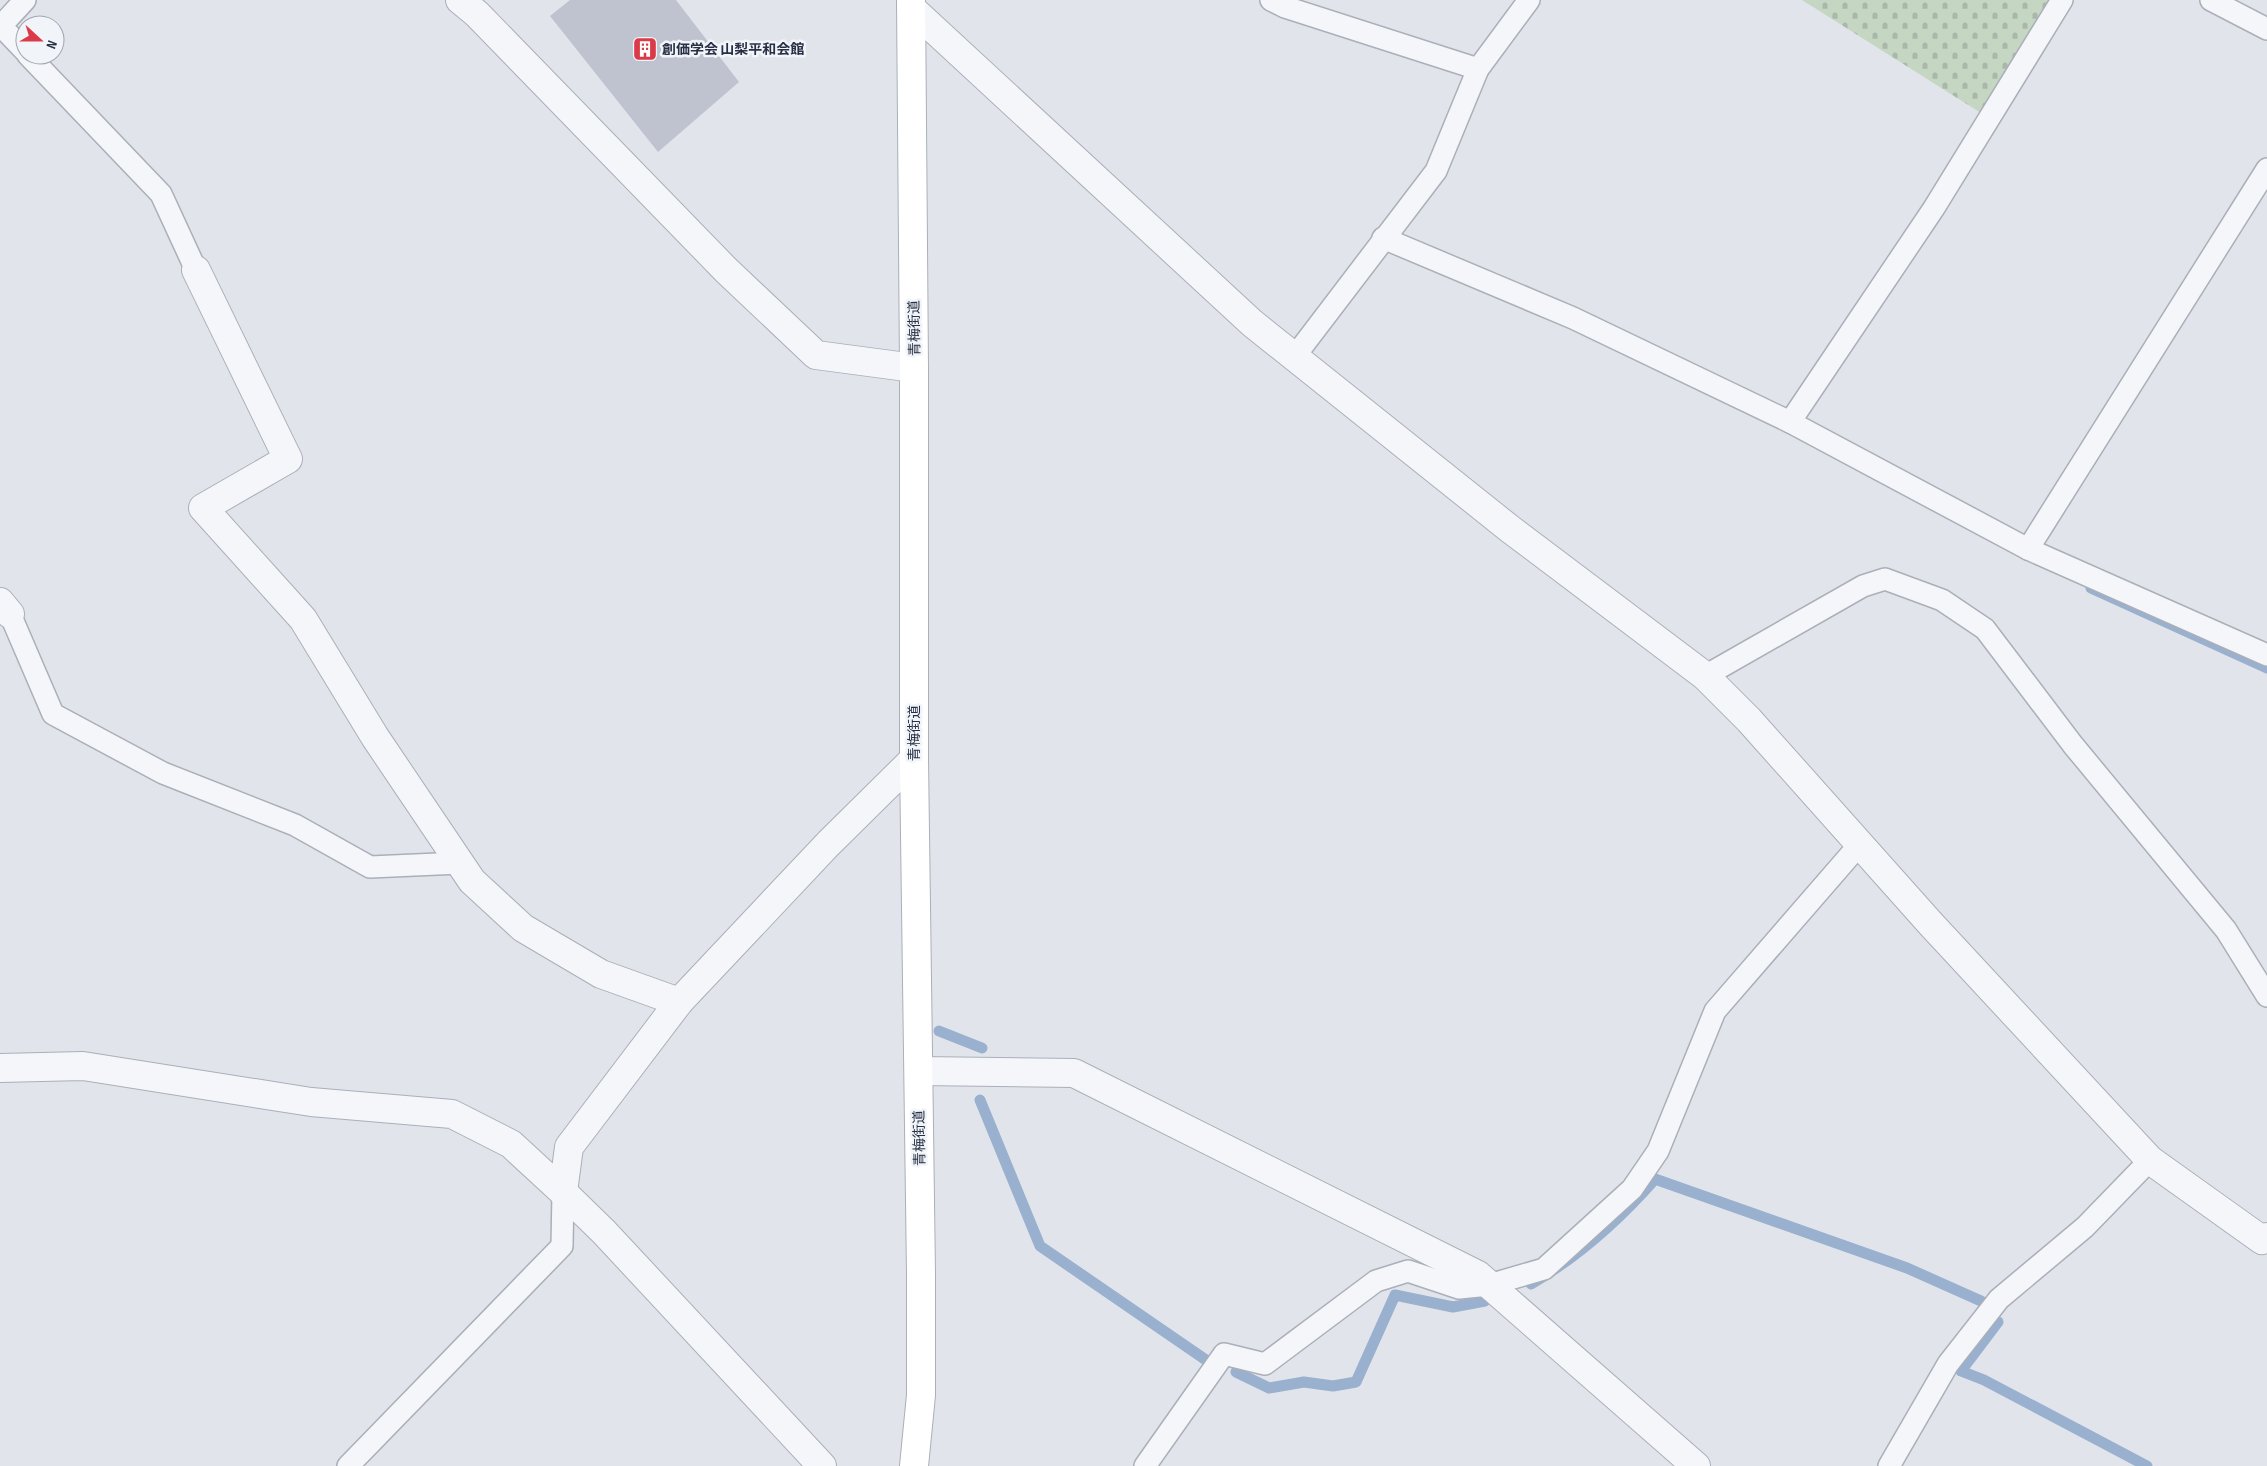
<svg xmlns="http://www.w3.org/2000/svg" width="2267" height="1466" viewBox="0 0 2267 1466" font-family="'Sofia Sans Condensed','Noto Sans JP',sans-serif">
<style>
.cemetery{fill:url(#cemetery-stones)}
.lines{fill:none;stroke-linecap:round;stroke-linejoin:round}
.stream{stroke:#99b0ce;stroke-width:11}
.building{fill:#bec3cf}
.service-casing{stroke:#aaafb9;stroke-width:24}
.minor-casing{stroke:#aaafb9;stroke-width:30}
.secondary-casing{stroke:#aaafb9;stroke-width:30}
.service{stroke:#f5f6f9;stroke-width:21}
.minor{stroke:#f5f6f9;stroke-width:28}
.secondary{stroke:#fff;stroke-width:28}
.labels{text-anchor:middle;stroke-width:5;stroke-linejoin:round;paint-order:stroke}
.poi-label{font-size:14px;font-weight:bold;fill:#283045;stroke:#f1f4f8;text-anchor:start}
.street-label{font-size:14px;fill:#283045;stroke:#f1f4f8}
</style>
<defs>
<pattern id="cemetery-stones" width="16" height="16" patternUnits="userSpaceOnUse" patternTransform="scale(1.25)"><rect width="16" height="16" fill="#c5d6c2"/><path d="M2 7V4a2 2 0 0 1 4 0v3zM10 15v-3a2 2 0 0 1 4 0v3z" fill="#a9b8a8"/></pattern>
</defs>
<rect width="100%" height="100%" fill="#e1e5eb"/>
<polygon class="cemetery" points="1802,0 2060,0 1984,115"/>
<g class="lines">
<g class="stream">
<polyline points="2091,588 2267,668"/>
<polyline points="939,1031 982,1048"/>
<polyline points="980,1100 1040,1246 1206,1360"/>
<path d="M1531,1284C1579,1256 1618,1221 1655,1179L1907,1268L1981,1301"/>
<polyline points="1998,1322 1961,1371 1984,1380 2147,1466"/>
<polyline points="1236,1372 1269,1388 1304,1382 1333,1386 1356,1382 1395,1295 1453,1307 1485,1301"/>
</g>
</g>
<polygon class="building" points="570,0 676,0 739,82 658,152 550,16"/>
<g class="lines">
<defs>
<g id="service">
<polyline points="1271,0 1285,7 1478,69"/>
<polyline points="2211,0 2267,29"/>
<polyline points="25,51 1,26 25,0"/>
<polyline points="28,55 161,194 196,270"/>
<polyline points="1383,238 1573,318 1790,422 2028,549 2267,655"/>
<polyline points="1295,356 1436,171 1478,69 1529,0"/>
<polyline points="1790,422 1934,208 2062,0"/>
<polyline points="2028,549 2267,169"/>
<polyline points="10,614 53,714 163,773 295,825 370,867 460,863"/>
<polyline points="1705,676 1863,586 1885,579 1942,600 1985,629 2073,745 2226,930 2267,996"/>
<polyline points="348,1466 562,1246 563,1192"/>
<polyline points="1145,1466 1224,1354 1265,1364 1376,1281 1408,1271 1459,1288 1489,1285 1544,1269 1632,1189 1658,1151 1715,1011 1859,845"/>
<polyline points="1889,1466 1948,1364 1999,1299 2085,1227 2150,1160"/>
</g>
<g id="minor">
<polyline points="460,0 477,14 726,270 816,355 914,368"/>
<polyline points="911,8 1252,323 1510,529 1705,676 1749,720 1930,923 2150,1160 2262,1240 2267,1237"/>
<polyline points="0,26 1,26"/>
<polyline points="196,270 288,459 203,508 303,619 375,737 472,881 523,928 601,974 679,1002"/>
<polyline points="0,602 10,614"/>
<polyline points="0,1068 83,1066 311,1102 452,1114 511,1144 563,1192 604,1232 822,1466"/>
<polyline points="919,1071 1074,1073 1478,1275 1696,1466"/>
<polyline points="563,1192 569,1147 679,1002 828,844 914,759"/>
</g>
<polyline id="secondary" points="911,0 914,368 914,759 921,1274 921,1395 914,1466"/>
</defs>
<use href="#service" class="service-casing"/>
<use href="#minor" class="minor-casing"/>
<use href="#secondary" class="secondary-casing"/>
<use href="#service" class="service"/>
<use href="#minor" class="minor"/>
<use href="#secondary" class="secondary"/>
</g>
<defs>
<symbol id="building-square" viewBox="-11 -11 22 22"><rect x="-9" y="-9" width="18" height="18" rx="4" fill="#db3b49" stroke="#f1f4f8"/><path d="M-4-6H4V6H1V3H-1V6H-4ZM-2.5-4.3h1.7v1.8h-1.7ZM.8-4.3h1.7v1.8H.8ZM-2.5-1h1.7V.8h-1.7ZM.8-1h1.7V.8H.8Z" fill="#fff"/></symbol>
</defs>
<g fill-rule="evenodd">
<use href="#building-square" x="631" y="35" width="28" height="28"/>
</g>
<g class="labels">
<g class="poi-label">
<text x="662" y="54">創価学会 山梨平和会館</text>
</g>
<g class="street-label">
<text transform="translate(914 328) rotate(-91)" y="5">青梅街道</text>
<text transform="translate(914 733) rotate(-90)" y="5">青梅街道</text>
<text transform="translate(919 1138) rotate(-91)" y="5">青梅街道</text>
</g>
</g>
<g transform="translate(40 40) rotate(111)"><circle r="24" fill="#f1f4f8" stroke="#a1a6b0"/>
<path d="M0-4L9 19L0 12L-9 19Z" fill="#db3b49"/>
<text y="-8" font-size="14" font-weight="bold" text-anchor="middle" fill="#283045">N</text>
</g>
</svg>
